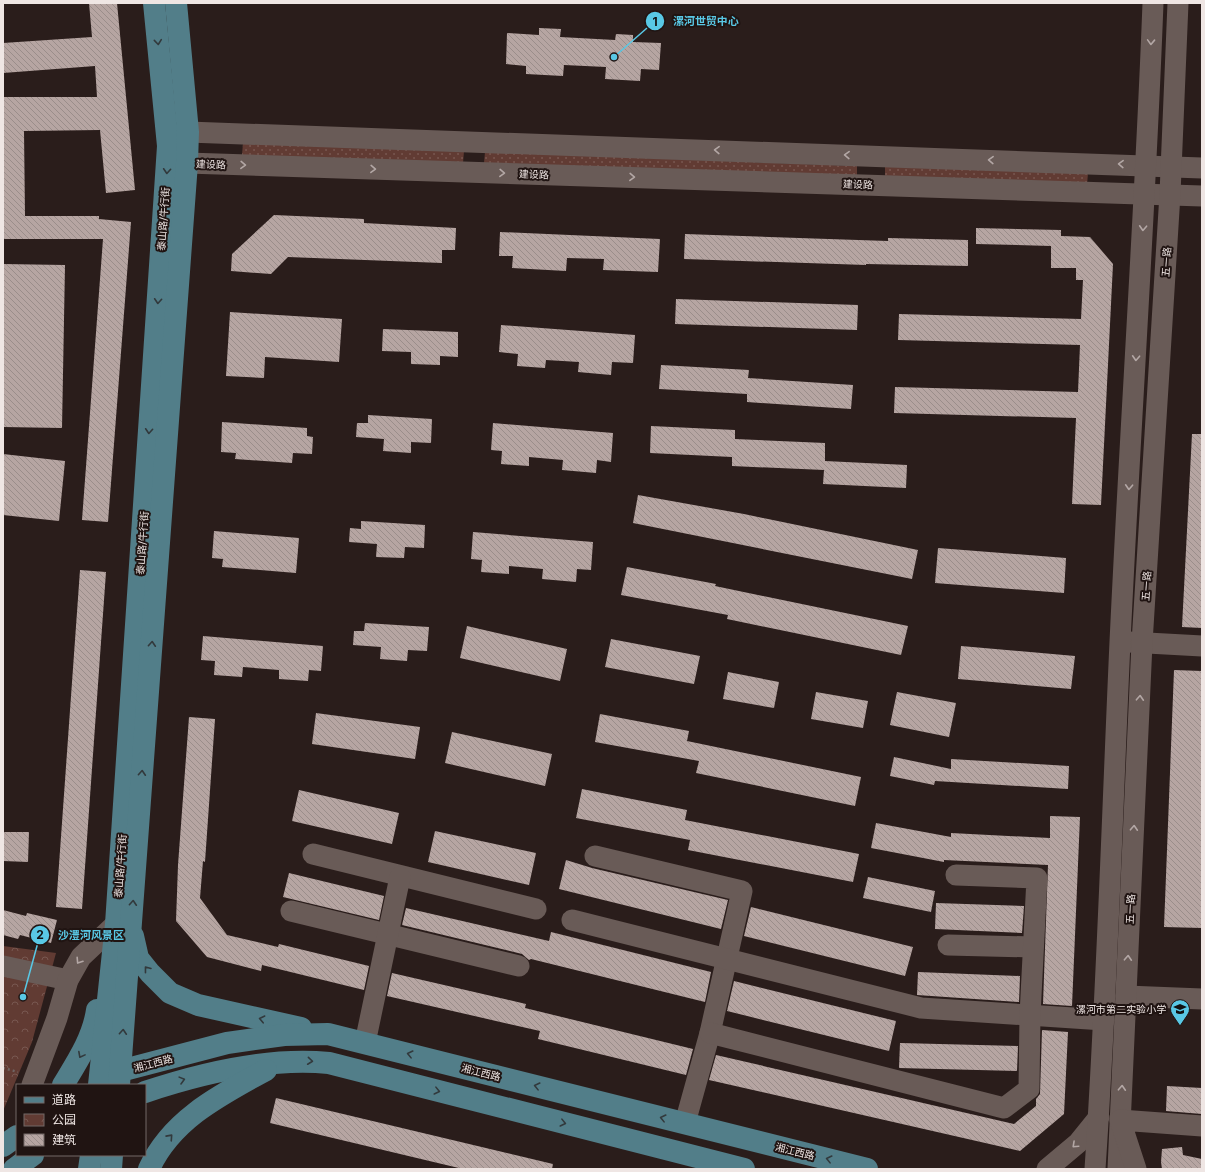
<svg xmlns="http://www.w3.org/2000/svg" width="1205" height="1172" viewBox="0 0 1205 1172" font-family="Inter,'Noto Sans SC',sans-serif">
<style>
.grass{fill:url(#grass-dots)}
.park{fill:url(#park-crowns)}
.building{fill:url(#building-back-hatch)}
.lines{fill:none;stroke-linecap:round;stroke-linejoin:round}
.path{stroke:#706462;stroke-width:2.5;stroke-dasharray:2 3;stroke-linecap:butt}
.minor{stroke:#695b57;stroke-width:21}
.major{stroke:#527e89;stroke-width:22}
.oneway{stroke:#32393c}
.oneway2{stroke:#b3a7a5}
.labels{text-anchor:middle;stroke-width:4;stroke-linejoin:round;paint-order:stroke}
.street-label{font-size:10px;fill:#efe6e4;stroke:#201412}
.poi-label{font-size:10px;fill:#efe6e4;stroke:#201412;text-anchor:end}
.leader{fill:none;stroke:#59c8e5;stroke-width:1.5}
.callout-dot{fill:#59c8e5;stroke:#201412;stroke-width:1.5}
.mark-label{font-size:12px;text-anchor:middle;font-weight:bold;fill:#111}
.callout-label{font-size:11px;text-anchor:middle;font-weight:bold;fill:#59c8e5;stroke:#201412;stroke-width:4;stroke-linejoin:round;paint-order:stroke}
</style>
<defs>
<pattern id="grass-dots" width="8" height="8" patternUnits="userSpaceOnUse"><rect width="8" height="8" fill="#613b33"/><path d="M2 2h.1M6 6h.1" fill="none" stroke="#785750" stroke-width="1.8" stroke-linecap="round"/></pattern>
<pattern id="park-crowns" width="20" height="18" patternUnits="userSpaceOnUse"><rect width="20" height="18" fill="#613b33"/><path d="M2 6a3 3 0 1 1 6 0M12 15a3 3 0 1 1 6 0" fill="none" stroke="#785750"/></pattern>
<pattern id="building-back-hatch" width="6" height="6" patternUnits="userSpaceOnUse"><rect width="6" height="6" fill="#b6a5a2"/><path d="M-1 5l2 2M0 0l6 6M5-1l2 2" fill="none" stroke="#9a8d8a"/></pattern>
</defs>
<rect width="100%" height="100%" fill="#2a1d1b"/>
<g class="grass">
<polygon points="243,143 464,151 463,163 242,155"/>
<polygon points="485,152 857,166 857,177 484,163"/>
<polygon points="885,166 1088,173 1087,185 885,178"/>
</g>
<polygon class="park" points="3,946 56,953 32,1042 3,1111"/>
<g class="building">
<polygon points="89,3 117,3 135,190 106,193 100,130 24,131 25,216 99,216 99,219 131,222 108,522 82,520 103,239 3,239 3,97 97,97 95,66 3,73 3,43 92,37"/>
<polygon points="539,28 561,29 560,37 615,40 616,34 633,35 633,42 661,43 659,70 641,69 640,81 605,79 606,67 564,65 563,76 526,74 526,66 506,64 507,33 539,35"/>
<polygon points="274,215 364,219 364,223 456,228 455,250 442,250 442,263 288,257 271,274 231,271 232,254"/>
<polygon points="976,228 1061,230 1061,236 1090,237 1113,264 1101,505 1072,504 1076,418 894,413 895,387 1078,392 1080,345 898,340 899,314 1081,319 1083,280 1076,280 1076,268 1051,268 1051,246 976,244"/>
<polygon points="500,232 660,239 658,272 603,270 604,259 567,258 566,271 512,268 513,256 499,256"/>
<polygon points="685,234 888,241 888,238 968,240 968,266 866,264 866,265 684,259"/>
<polygon points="3,264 65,265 62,428 3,427"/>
<polygon points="676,299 858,305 857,330 675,324"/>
<polygon points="230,312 342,319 339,362 265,357 264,378 226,376"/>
<polygon points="501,325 635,335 633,363 612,362 611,375 578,372 579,362 546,360 545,368 517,366 518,354 499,352"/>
<polygon points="383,329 458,332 458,357 440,356 440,365 411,364 411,352 382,351"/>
<polygon points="661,365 749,370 748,378 853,385 851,409 747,402 747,394 659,389"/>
<polygon points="368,415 432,419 431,443 411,442 411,453 383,451 384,439 356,437 357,423 368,423"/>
<polygon points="222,422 307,428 307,436 313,437 312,454 293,453 292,463 235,459 236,453 221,452"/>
<polygon points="493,423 613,433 611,462 597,460 596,473 562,470 563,460 529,457 529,466 501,464 502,451 491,450"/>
<polygon points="651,426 735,430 735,439 825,443 825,461 907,465 906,488 823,484 824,470 732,466 732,457 650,453"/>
<polygon points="1192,434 1202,434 1202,628 1182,627"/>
<polygon points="3,454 65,461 59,521 3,515"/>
<polygon points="638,495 744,514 918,550 912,579 633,523"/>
<polygon points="361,521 425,525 424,548 405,547 404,558 376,557 377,544 349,542 350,528 361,529"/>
<polygon points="214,531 299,538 296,573 222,567 223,559 212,558"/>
<polygon points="473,532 593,542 591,570 577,569 576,582 542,579 543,569 509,566 509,574 481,572 482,560 471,559"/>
<polygon points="938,548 1066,558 1064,593 935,583"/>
<polygon points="627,567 716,584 715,586 908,626 901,655 727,619 728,615 621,595"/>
<polygon points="80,570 106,572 82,909 56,907"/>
<polygon points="365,623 429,627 427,651 408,650 407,661 380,659 381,647 353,645 354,631 364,631"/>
<polygon points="467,626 567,649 560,681 460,658"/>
<polygon points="203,636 323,646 321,671 309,670 308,681 279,679 279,670 243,667 242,677 214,675 215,661 201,660"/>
<polygon points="611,639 700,656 694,684 605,667"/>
<polygon points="961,646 1075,656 1071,689 958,679"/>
<polygon points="1174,670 1202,671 1202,928 1164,927"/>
<polygon points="728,672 779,682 774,708 723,699"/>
<polygon points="816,692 868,701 863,728 811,719"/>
<polygon points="897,692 956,703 949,737 890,725"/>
<polygon points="316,713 420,727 415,759 312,744"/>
<polygon points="600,714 689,731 687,741 861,777 855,806 696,773 699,761 595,742"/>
<polygon points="189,717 215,719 205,862 203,861 200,898 227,935 278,947 279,944 369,966 364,990 262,965 261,971 207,957 176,921 178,865"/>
<polygon points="452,732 552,754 545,786 445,763"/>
<polygon points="894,757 951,769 951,759 1069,766 1068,789 935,781 934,785 890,776"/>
<polygon points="582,789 687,810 685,820 859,854 853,882 688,850 690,840 576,818"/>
<polygon points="299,790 399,813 392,844 292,821"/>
<polygon points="1050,816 1080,817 1072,1006 1043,1004 1048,865 944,860 944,862 871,848 876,823 951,837 951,833 1050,838"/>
<polygon points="435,831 536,853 529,885 428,862"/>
<polygon points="3,832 29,832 28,862 3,861"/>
<polygon points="566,860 592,868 728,900 721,929 559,889"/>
<polygon points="289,873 384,896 379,920 283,897"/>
<polygon points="868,877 935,891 931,912 863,898"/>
<polygon points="936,903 1024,906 1022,933 935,929"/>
<polygon points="751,907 913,947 905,976 744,936"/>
<polygon points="406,908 549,941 551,932 711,972 705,1002 531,959 529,960 522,954 402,925"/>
<polygon points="3,910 26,916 27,913 57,920 51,943 20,935 18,939 3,935"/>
<polygon points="918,972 1020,976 1019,1002 917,995"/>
<polygon points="392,973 526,1004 525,1008 693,1049 686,1075 538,1039 540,1031 387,996"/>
<polygon points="734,981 896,1021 889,1051 727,1011"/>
<polygon points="1042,1030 1068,1032 1064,1114 1020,1151 709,1080 716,1055 1014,1124 1036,1106 1036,1099 1040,1094"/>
<polygon points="900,1043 1018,1046 1017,1071 899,1068"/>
<polygon points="1167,1086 1202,1088 1202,1114 1166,1111"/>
<polygon points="276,1098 553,1164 552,1169 463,1169 270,1123"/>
<polygon points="1182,1147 1183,1155 1202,1159 1202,1169 1162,1169 1161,1162 1162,1149"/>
</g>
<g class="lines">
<polyline class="path" points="3,1068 18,1072"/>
<g class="minor">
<polyline points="1202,168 188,132 168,146 187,163 1202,196"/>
<polyline points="1129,642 1202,646"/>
<polyline points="313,854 536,909"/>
<polyline points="595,856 742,891 710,1033 685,1123"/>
<polyline points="291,911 519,966"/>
<polyline points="572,920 921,1008 1104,1020"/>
<polyline points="948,945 1033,947"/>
<polyline points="3,966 68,980"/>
<polyline points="1126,996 1202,999"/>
<polyline points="710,1033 1004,1108 1029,1089 1030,1015 1037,878 956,875"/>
<polyline points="365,1043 400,877"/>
<polyline points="32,1085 57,1018 68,980 81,957 116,924"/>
<polyline points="1047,1169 1078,1143 1099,1117"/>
<path d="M1095,1169C1107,993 1112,817 1120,642C1130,429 1145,216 1153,3"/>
<polyline points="1118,1169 1142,643 1170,194 1178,3"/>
<polyline points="1136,1169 1120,1120 1202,1126"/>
</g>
<g class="major">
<polyline points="133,936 138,958 150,973 170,993 198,1005 301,1028"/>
<polyline points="108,1078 120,1071 227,1043 284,1035 328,1034 867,1169"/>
<path d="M63,1085C77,1062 93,1038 97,1010"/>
<polyline points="99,1085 116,924 168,146 154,3"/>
<polyline points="119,1085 187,163 188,132 176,3"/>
<path d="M145,1092C202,1073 269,1057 329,1063L744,1169"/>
<polyline points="3,1146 17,1136"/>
<polyline points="14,1169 33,1155"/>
<polyline points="89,1169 91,1155"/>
<polyline points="111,1169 112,1155"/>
<path d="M149,1169C171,1120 220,1095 266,1070"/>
</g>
</g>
<defs><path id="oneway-chevron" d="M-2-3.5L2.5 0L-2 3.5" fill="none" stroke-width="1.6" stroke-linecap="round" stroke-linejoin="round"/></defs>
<g class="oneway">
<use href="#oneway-chevron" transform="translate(158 42) rotate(84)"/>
<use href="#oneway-chevron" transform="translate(167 171) rotate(94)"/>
<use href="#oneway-chevron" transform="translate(158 301) rotate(94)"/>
<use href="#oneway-chevron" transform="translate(149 431) rotate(94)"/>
<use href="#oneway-chevron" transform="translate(152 644) rotate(-86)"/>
<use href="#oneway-chevron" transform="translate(142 773) rotate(-86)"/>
<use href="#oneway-chevron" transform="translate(133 903) rotate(-86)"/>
<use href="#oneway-chevron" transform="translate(147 969) rotate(-128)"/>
<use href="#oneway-chevron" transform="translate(262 1019) rotate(-167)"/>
<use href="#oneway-chevron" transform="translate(123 1032) rotate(-86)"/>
<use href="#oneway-chevron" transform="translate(410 1054) rotate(-166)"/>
<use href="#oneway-chevron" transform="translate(81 1055) rotate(118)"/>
<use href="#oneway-chevron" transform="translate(310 1061) rotate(6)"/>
<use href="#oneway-chevron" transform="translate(182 1080) rotate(-15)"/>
<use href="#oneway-chevron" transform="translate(537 1086) rotate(-166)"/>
<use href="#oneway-chevron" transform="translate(437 1091) rotate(14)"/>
<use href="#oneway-chevron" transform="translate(663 1118) rotate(-166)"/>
<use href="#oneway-chevron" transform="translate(563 1123) rotate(14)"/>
<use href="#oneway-chevron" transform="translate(170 1137) rotate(-48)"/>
<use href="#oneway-chevron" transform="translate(829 1159) rotate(-166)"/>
</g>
<g class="oneway2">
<use href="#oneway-chevron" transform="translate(1151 42) rotate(92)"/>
<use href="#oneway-chevron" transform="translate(717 150) rotate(-178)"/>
<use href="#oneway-chevron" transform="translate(847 155) rotate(-178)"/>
<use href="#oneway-chevron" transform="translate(991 160) rotate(-178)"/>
<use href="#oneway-chevron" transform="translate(1121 164) rotate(-178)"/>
<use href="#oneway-chevron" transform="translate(243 165) rotate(2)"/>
<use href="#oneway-chevron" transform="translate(373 169) rotate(2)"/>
<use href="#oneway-chevron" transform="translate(502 173) rotate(2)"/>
<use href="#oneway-chevron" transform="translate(632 177) rotate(2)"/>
<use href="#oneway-chevron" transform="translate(1143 228) rotate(93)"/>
<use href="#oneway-chevron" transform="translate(1136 358) rotate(93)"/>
<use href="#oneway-chevron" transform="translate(1129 487) rotate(93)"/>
<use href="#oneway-chevron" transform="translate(1140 698) rotate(-87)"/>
<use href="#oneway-chevron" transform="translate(1134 828) rotate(-87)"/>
<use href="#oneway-chevron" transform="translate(1128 958) rotate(-87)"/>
<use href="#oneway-chevron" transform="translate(79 961) rotate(123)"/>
<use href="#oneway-chevron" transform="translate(1122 1088) rotate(-87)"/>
<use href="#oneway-chevron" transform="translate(1075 1145) rotate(137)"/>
</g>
<defs>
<symbol id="school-pin" viewBox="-11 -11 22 30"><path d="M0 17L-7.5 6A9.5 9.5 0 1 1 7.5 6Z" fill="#59c8e5" stroke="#201412"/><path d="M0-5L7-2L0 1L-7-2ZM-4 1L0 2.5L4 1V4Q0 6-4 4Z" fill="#111"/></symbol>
</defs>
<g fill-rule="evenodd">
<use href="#school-pin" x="1169" y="998" width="22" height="30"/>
</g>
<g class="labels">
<g class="street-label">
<text transform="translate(211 164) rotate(2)" y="4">建设路</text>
<text transform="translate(534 174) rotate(2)" y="4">建设路</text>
<text transform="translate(858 184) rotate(2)" y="4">建设路</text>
<text transform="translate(163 219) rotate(-86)" y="4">泰山路/牛行街</text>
<text transform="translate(1166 262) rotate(-86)" y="4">五一路</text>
<text transform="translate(142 543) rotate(-86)" y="4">泰山路/牛行街</text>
<text transform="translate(1146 586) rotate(-86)" y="4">五一路</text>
<text transform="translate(120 866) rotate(-86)" y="4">泰山路/牛行街</text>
<text transform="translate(1130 909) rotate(-87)" y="4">五一路</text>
<text transform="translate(153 1063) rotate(-15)" y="4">湘江西路</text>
<text transform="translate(481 1072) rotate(14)" y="4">湘江西路</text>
<text transform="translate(795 1151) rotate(14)" y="4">湘江西路</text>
</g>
<g class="poi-label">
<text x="1166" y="1013">漯河市第二实验小学</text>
</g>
</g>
<path class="leader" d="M614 57L655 21M23 997L40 935"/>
<g class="callout-dot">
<circle cx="614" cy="57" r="4"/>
<circle cx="23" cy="997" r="4"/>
<circle cx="655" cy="21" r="10"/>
<circle cx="40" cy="935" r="10"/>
</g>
<g class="mark-label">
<text x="655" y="26">1</text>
<text x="40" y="939">2</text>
</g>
<g class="callout-label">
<text x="706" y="25">漯河世贸中心</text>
<text x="91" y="939">沙澧河风景区</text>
</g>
<rect width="1205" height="1172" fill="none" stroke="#efe6e4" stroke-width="8"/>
<rect x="16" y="1084" width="130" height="72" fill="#201412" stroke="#736866"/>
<rect x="24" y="1097" width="20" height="6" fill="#527e89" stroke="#736866"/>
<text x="52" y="1104" font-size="12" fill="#efe6e4">道路</text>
<rect x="24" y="1114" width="20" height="12" fill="url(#park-crowns)" stroke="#736866"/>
<text x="52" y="1124" font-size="12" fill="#efe6e4">公园</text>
<rect x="24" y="1134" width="20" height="12" fill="url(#building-back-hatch)" stroke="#736866"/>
<text x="52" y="1144" font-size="12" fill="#efe6e4">建筑</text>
</svg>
